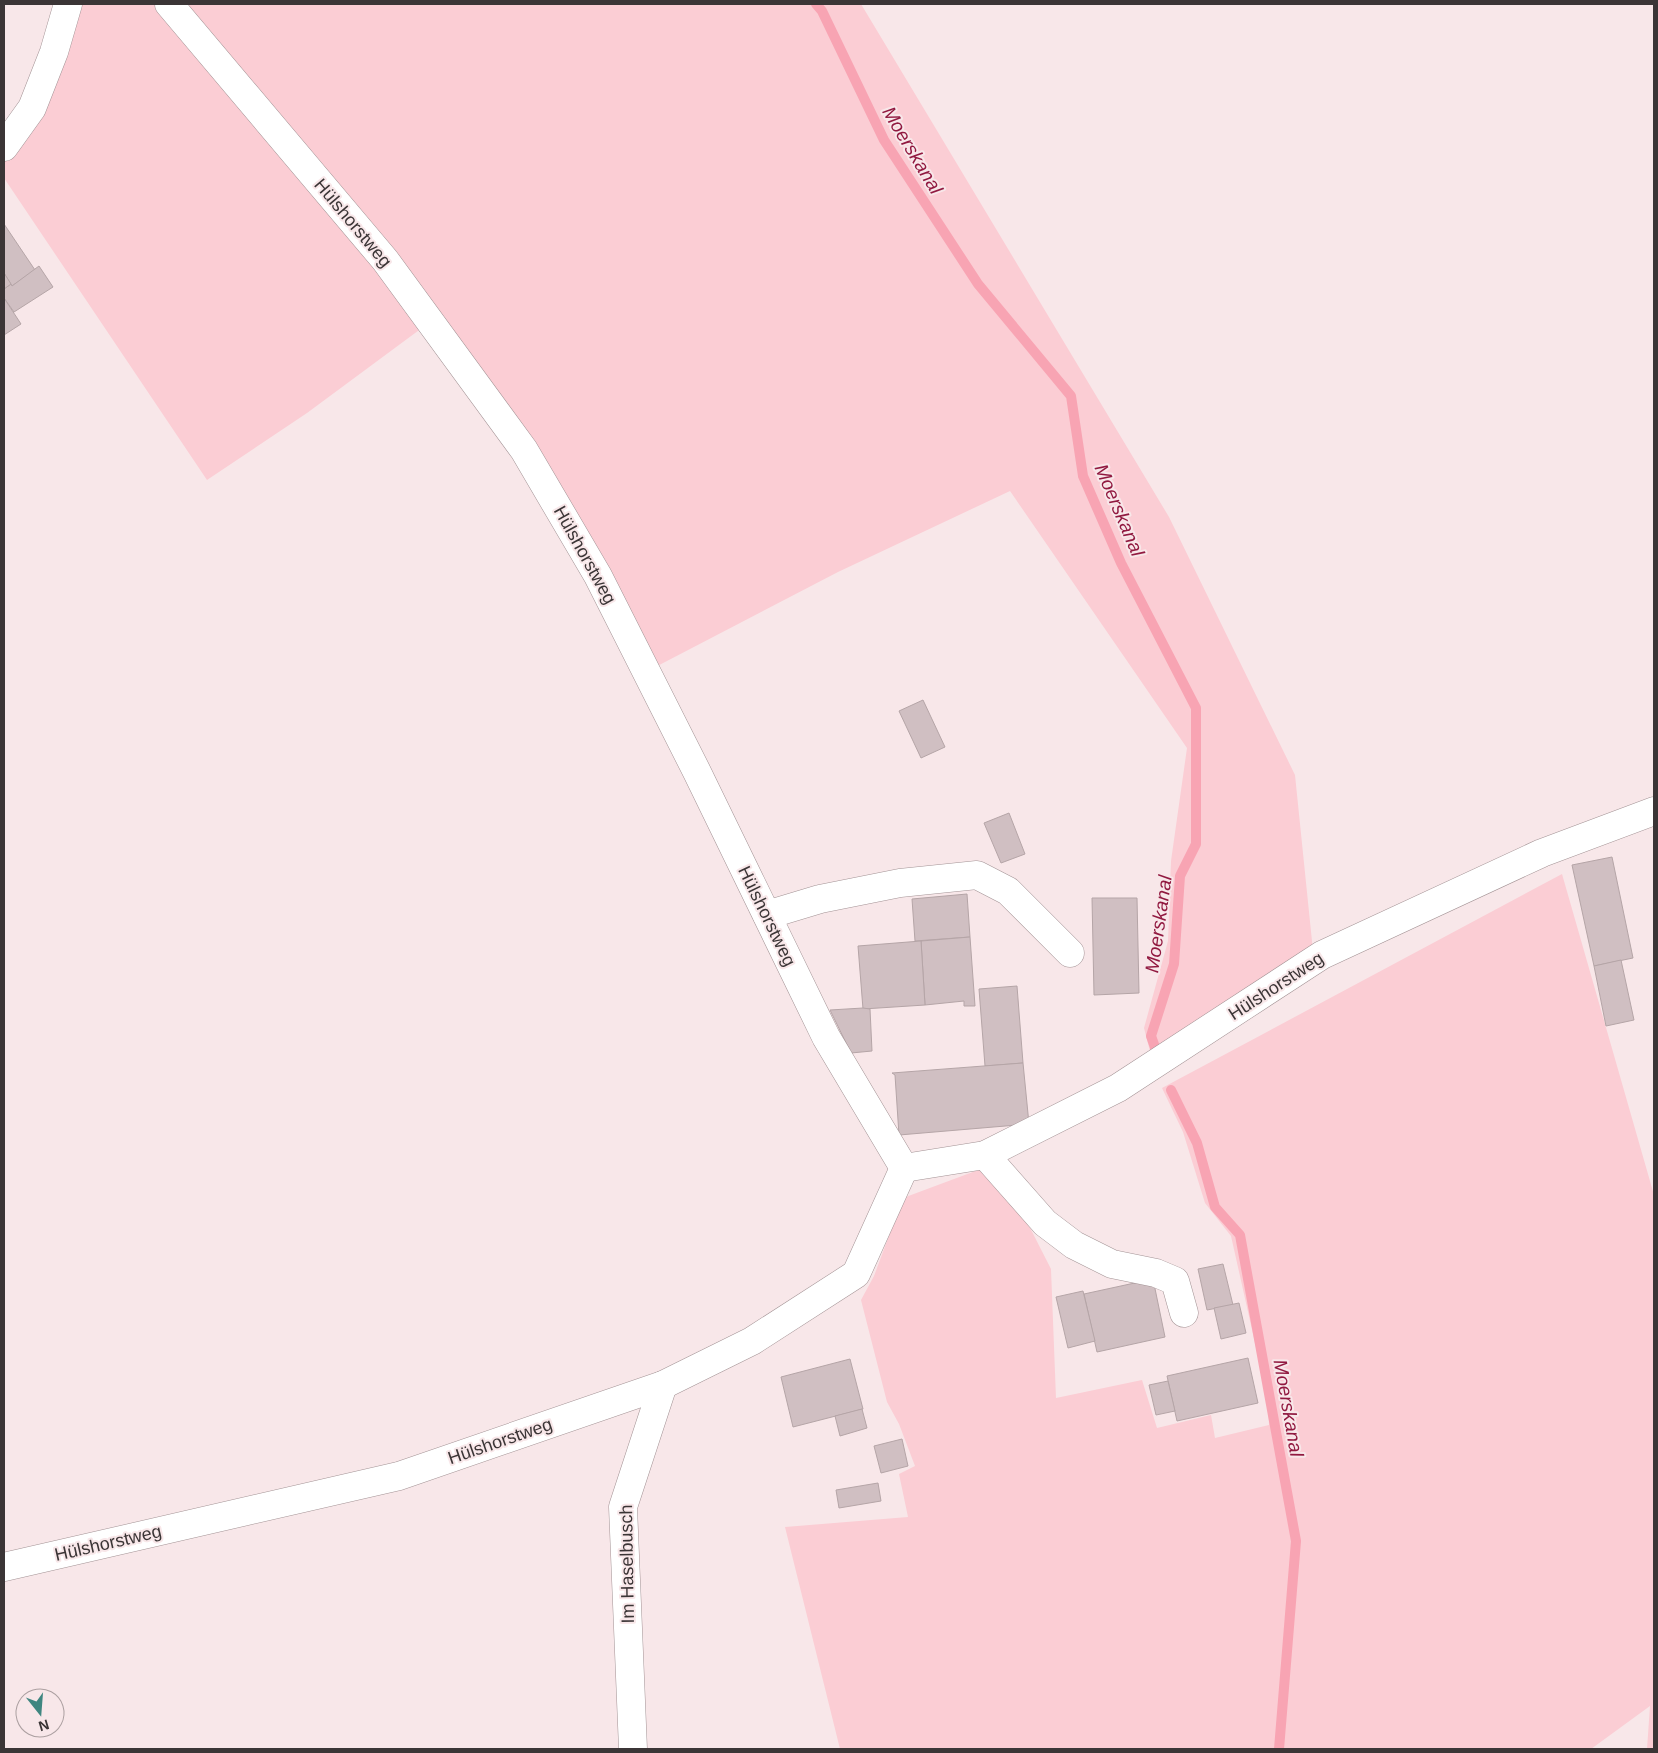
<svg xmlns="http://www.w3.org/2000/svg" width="1658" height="1753" viewBox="0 0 1658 1753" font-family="Helvetica,sans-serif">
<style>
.green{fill:#fbcdd4}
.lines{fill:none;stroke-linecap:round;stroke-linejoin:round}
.stream{stroke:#f8a4b3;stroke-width:10}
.building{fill:#d0bfc2;stroke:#b5a5a7}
.minor-casing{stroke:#a39395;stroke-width:29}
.minor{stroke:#fff;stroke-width:28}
.labels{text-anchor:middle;stroke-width:4;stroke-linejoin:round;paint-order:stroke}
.street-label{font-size:18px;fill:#3b3536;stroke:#f8e7e9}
.water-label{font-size:19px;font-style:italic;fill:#911940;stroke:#f8e7e9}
</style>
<rect width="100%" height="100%" fill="#f8e7e9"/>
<g class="green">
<polygon points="82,4 155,4 218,65 169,4 861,4 1169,517 1295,775 1313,951 1152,1059 1144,1028 1168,941 1171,861 1187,748 1010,491 838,572 642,674 598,576 430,322 307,413 207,480 4,178 4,147"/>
<polygon points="1562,874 1654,1195 1654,1749 1647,1749 1650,1706 1591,1749 840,1749 785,1527 908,1517 899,1474 915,1466 899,1424 887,1402 861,1300 874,1276 903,1198 997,1163 1051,1269 1056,1398 1142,1380 1157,1428 1211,1415 1215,1438 1269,1425 1268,1401 1231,1236 1205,1203 1183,1132 1162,1088"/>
</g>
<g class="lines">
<g class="stream">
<polyline points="816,4 822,11 884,140 978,284 1071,396 1083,476 1121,563 1196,708 1196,844 1180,876 1174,964 1151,1036 1157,1053"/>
<polyline points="1171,1090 1197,1143 1215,1207 1240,1235 1296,1541 1279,1749"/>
</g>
</g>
<g class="building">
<polygon points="4,224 35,270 12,286 4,273"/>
<polygon points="39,266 53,287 14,312 4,298 4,289 11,284 12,286"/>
<polygon points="4,273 11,284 4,289"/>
<polygon points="4,298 21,324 4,335"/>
<polygon points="923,700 945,747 921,758 899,711"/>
<polygon points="1009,813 1025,854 1001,863 984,823"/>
<polygon points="1612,857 1633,958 1594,966 1572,865"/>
<polygon points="967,894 970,937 915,941 912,899"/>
<polygon points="1092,898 1137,898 1139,993 1094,995"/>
<polygon points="970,937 975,1006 964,1006 964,1001 925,1005 921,941"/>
<polygon points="921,941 925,1005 863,1009 858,946"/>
<polygon points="1621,960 1634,1020 1606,1026 1594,966"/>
<polygon points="1017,986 1023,1063 985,1066 979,989"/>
<polygon points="863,1008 870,1009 872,1051 851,1053 830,1010"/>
<polygon points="1023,1063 1029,1124 899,1135 895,1075 892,1073"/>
<polygon points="1223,1264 1233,1305 1207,1310 1198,1269"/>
<polygon points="1153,1279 1165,1337 1097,1352 1084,1294"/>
<polygon points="1083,1291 1095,1341 1068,1348 1056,1297"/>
<polygon points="1239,1303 1246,1333 1221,1339 1214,1308"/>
<polygon points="1248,1358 1258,1403 1177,1421 1167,1376"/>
<polygon points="850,1359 863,1409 793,1427 781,1377"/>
<polygon points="1168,1381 1175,1411 1156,1415 1149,1385"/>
<polygon points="862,1409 867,1428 840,1436 835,1416"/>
<polygon points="902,1439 908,1466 881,1473 874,1446"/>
<polygon points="878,1483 881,1501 839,1508 836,1490"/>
</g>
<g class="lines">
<defs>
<g id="minor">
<polyline points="169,4 385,260 524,450 598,576 697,772 826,1037 904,1168 985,1155 1118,1088 1322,955 1542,853 1654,811"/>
<polyline points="4,147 32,108 54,52 68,4"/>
<polyline points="767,915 820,899 900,883 977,875 1008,891 1070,953"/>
<polyline points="985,1155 1045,1223 1074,1245 1112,1264 1156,1273 1175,1281 1184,1313"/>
<polyline points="4,1567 399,1476 663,1385 752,1341 856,1274 904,1168"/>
<polyline points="633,1749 623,1507 663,1385"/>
</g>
</defs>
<use href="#minor" class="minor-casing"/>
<use href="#minor" class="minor"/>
</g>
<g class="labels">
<g class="street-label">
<text transform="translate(353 223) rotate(50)" y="6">Hülshorstweg</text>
<text transform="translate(585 555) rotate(61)" y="6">Hülshorstweg</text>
<text transform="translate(767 916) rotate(64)" y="6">Hülshorstweg</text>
<text transform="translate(1276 986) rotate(-33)" y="6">Hülshorstweg</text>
<text transform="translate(500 1441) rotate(-19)" y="6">Hülshorstweg</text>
<text transform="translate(108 1543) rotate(-13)" y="6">Hülshorstweg</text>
<text transform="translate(627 1564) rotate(-91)" y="6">Im Haselbusch</text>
</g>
<g class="water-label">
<text transform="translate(913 150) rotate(59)" y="7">Moerskanal</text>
<text transform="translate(1120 510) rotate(67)" y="7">Moerskanal</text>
<text transform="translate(1158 924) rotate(-82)" y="7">Moerskanal</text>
<text transform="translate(1289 1408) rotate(80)" y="7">Moerskanal</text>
</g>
</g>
<rect width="1658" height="1753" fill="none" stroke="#3b3536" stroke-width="10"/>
<g transform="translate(40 1713) rotate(163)"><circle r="24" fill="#f8e7e9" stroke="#aca0a1"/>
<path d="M0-4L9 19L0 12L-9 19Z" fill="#3f8680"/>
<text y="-8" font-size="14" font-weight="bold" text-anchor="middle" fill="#3b3536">N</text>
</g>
</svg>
